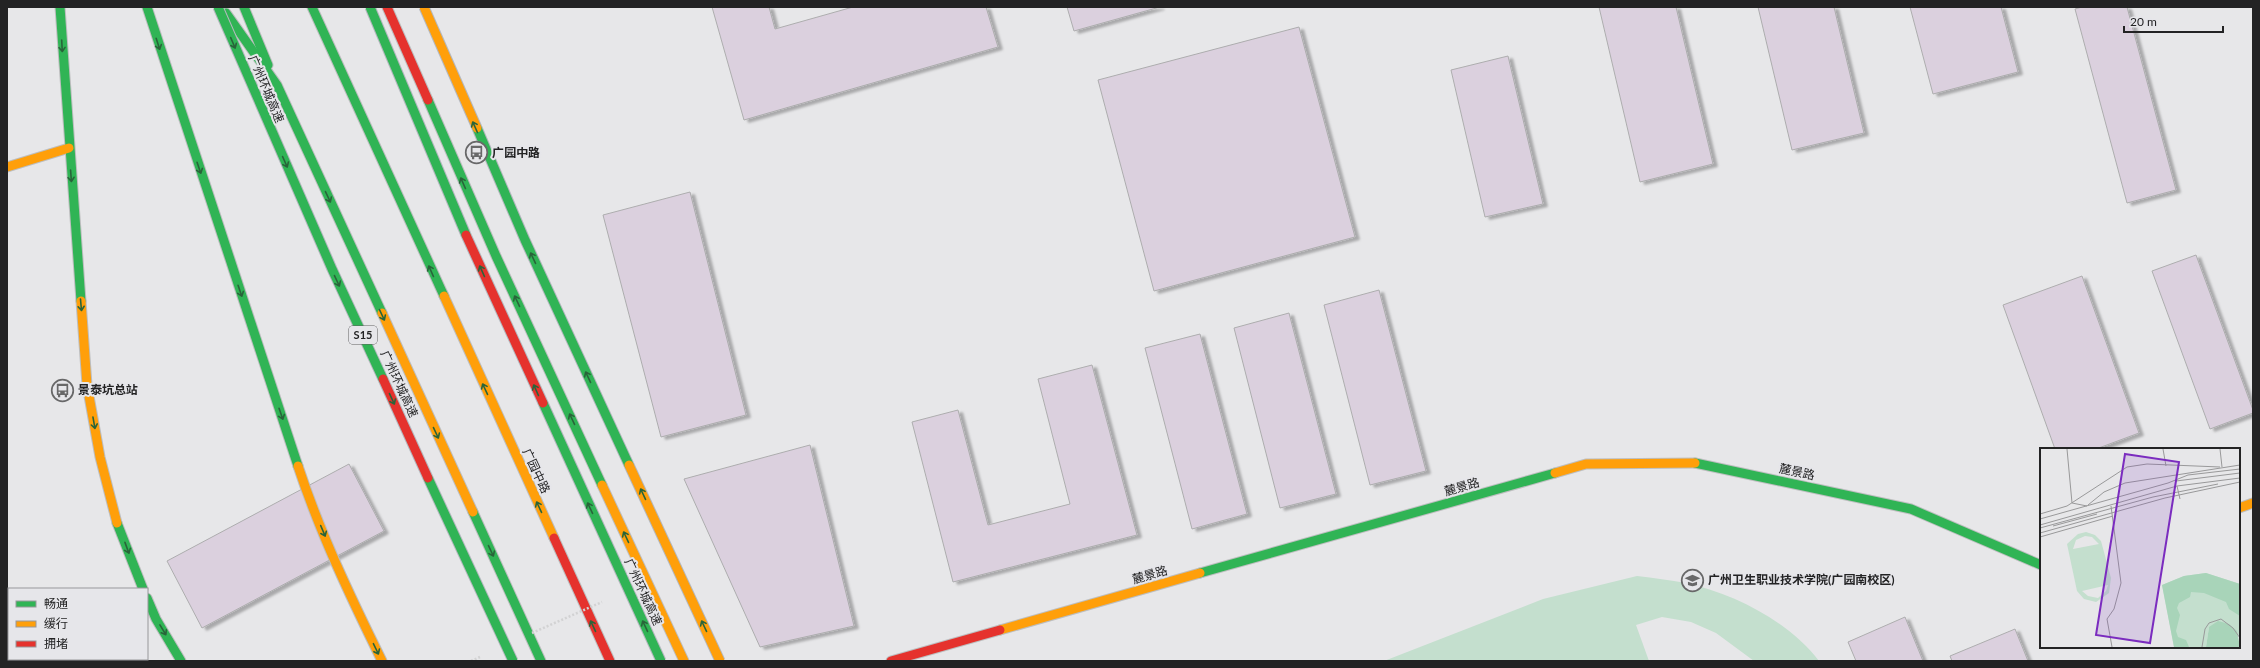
<svg xmlns="http://www.w3.org/2000/svg" width="2260" height="668" viewBox="0 0 2260 668" font-family="Lato,'Noto Sans SC',sans-serif">
<style>
.green{fill:#c4dfce}
.building{fill:#dbd0de;stroke:#adadae;filter:url(#shadow)}
.lines{fill:none;stroke-linecap:round;stroke-linejoin:round}
.fast-casing{stroke:#bdbebf;stroke-width:11}
.slow-casing{stroke:#bdbebf;stroke-width:11}
.jam-casing{stroke:#bdbebf;stroke-width:11}
.fast{stroke:#30b455;stroke-width:9}
.slow{stroke:#ff9f0a;stroke-width:9}
.jam{stroke:#e5322d;stroke-width:9}
.fast-bridge-casing{stroke:#b4b8be;stroke-width:11;stroke-linecap:butt}
.slow-bridge-casing{stroke:#b4b8be;stroke-width:11;stroke-linecap:butt}
.jam-bridge-casing{stroke:#b4b8be;stroke-width:11;stroke-linecap:butt}
.path-bridge{stroke:#d2d2d3;stroke-width:2.5;stroke-dasharray:2 2;stroke-linecap:butt}
.fast-bridge{stroke:#30b455;stroke-width:9}
.slow-bridge{stroke:#ff9f0a;stroke-width:9}
.jam-bridge{stroke:#e5322d;stroke-width:9}
.oneway{stroke:#29643a}
.labels{text-anchor:middle;stroke-width:4;stroke-linejoin:round;paint-order:stroke}
.shield{fill:#e6e6ea;stroke:#5e5e5f;stroke-width:1}
.shield-label{font-size:11px;font-weight:bold;fill:#232324}
.street-label{font-size:12px;fill:#232324;stroke:#e6e6ea}
.poi-label{font-size:12px;font-weight:bold;fill:#232324;stroke:#e6e6ea;text-anchor:start}
.inset-road{fill:none;stroke:#99999a;stroke-width:1}
.view{fill:#7b2cbf;fill-opacity:0.15;stroke:#7b2cbf;stroke-width:2}
.inset-edge{fill:none;stroke:#232324;stroke-width:2}
</style>
<defs>
<filter id="shadow"><feDropShadow dx="4.5" dy="2.5" stdDeviation="1" flood-color="#0004"/></filter>
</defs>
<rect width="100%" height="100%" fill="#e7e7e9"/>
<path class="green" d="M1637,576C1654,578 1670,580 1686,583C1735,594 1788,621 1819,661H1754L1716,633L1691,622L1662,617L1636,625L1649,661H1384L1543,599Z"/>
<g class="building">
<polygon points="712,7 769,7 775,29 853,7 986,7 998,47 744,120"/>
<polygon points="1067,7 1160,7 1074,31"/>
<polygon points="1599,7 1676,7 1713,164 1640,182"/>
<polygon points="1758,7 1834,7 1864,133 1792,150"/>
<polygon points="1910,7 2001,7 2018,72 1933,94"/>
<polygon points="2082,7 2127,7 2176,190 2127,203 2075,9"/>
<polygon points="1299,27 1355,237 1154,291 1098,80"/>
<polygon points="1508,56 1543,204 1485,217 1451,70"/>
<polygon points="690,192 746,415 661,437 603,215"/>
<polygon points="2196,255 2253,410 2253,413 2210,429 2152,271"/>
<polygon points="2082,276 2139,433 2096,449 2055,449 2003,305"/>
<polygon points="1379,290 1426,471 1370,485 1324,305"/>
<polygon points="1289,313 1336,494 1280,508 1234,328"/>
<polygon points="1200,334 1247,514 1192,529 1145,348"/>
<polygon points="1092,365 1137,535 953,582 912,422 958,410 988,525 1070,504 1038,379"/>
<polygon points="810,445 854,626 760,647 684,479"/>
<polygon points="349,464 384,531 202,628 167,561"/>
<polygon points="1905,617 1923,661 1856,661 1848,642"/>
<polygon points="2015,629 2028,661 1952,661 1950,656"/>
</g>
<g class="lines">
<defs>
<g id="fast">
<polyline points="60,7 81,301"/>
<polyline points="147,7 298,466"/>
<polyline points="244,7 268,65"/>
<polyline points="312,7 444,296"/>
<polyline points="226,13 277,85 382,313"/>
<polyline points="428,100 496,256 602,485"/>
<polyline points="1695,463 1911,509 2041,565"/>
<polyline points="473,512 541,661"/>
<polyline points="117,523 143,589"/>
<polyline points="1200,573 1555,473"/>
<polyline points="147,598 156,619 181,661"/>
</g>
<g id="slow">
<polyline points="7,167 69,148"/>
<polyline points="444,296 554,538"/>
<polyline points="81,301 87,385 100,457 117,523"/>
<polyline points="382,313 473,512"/>
<path d="M298,466C320,533 351,598 382,661"/>
<polyline points="1555,473 1586,464 1695,463"/>
<polyline points="602,485 684,661"/>
<polyline points="2239,508 2253,503"/>
<polyline points="1000,630 1200,573"/>
</g>
<g id="jam">
<polyline points="387,7 428,100"/>
<polyline points="554,538 610,661"/>
<polyline points="891,661 1000,630"/>
</g>
</defs>
<use href="#fast" class="fast-casing"/>
<use href="#slow" class="slow-casing"/>
<use href="#jam" class="jam-casing"/>
<use href="#fast" class="fast"/>
<use href="#slow" class="slow"/>
<use href="#jam" class="jam"/>
<defs>
<g id="fast-bridge">
<polyline points="218,7 332,269 383,379"/>
<polyline points="370,7 466,235"/>
<polyline points="477,128 525,240 629,465"/>
<polyline points="543,403 661,661"/>
<polyline points="428,478 513,661"/>
</g>
<g id="slow-bridge">
<polyline points="424,7 477,128"/>
<polyline points="629,465 720,661"/>
</g>
<g id="jam-bridge">
<polyline points="466,235 543,403"/>
<polyline points="383,379 428,478"/>
</g>
</defs>
<use href="#fast-bridge" class="fast-bridge-casing"/>
<use href="#slow-bridge" class="slow-bridge-casing"/>
<use href="#jam-bridge" class="jam-bridge-casing"/>
<g class="path-bridge">
<polyline points="532,633 602,602"/>
<polyline points="471,661 480,657"/>
</g>
<use href="#fast-bridge" class="fast-bridge"/>
<use href="#slow-bridge" class="slow-bridge"/>
<use href="#jam-bridge" class="jam-bridge"/>
</g>
<defs><path id="oneway-shaft" d="M-6 0H5M1.5-3L5.5 0L1.5 3" fill="none" stroke-width="1.6" stroke-linecap="round" stroke-linejoin="round"/></defs>
<g class="oneway">
<use href="#oneway-shaft" transform="translate(233 43) rotate(67)"/>
<use href="#oneway-shaft" transform="translate(158 44) rotate(72)"/>
<use href="#oneway-shaft" transform="translate(62 46) rotate(87)"/>
<use href="#oneway-shaft" transform="translate(475 127) rotate(-114)"/>
<use href="#oneway-shaft" transform="translate(285 162) rotate(66)"/>
<use href="#oneway-shaft" transform="translate(199 168) rotate(71)"/>
<use href="#oneway-shaft" transform="translate(71 176) rotate(86)"/>
<use href="#oneway-shaft" transform="translate(463 183) rotate(-114)"/>
<use href="#oneway-shaft" transform="translate(328 197) rotate(65)"/>
<use href="#oneway-shaft" transform="translate(533 258) rotate(-115)"/>
<use href="#oneway-shaft" transform="translate(431 271) rotate(-114)"/>
<use href="#oneway-shaft" transform="translate(482 271) rotate(-114)"/>
<use href="#oneway-shaft" transform="translate(337 281) rotate(65)"/>
<use href="#oneway-shaft" transform="translate(240 291) rotate(71)"/>
<use href="#oneway-shaft" transform="translate(517 301) rotate(-115)"/>
<use href="#oneway-shaft" transform="translate(81 305) rotate(85)"/>
<use href="#oneway-shaft" transform="translate(382 315) rotate(65)"/>
<use href="#oneway-shaft" transform="translate(588 377) rotate(-115)"/>
<use href="#oneway-shaft" transform="translate(485 389) rotate(-115)"/>
<use href="#oneway-shaft" transform="translate(536 390) rotate(-114)"/>
<use href="#oneway-shaft" transform="translate(392 399) rotate(65)"/>
<use href="#oneway-shaft" transform="translate(281 414) rotate(71)"/>
<use href="#oneway-shaft" transform="translate(572 419) rotate(-115)"/>
<use href="#oneway-shaft" transform="translate(94 423) rotate(80)"/>
<use href="#oneway-shaft" transform="translate(436 433) rotate(65)"/>
<use href="#oneway-shaft" transform="translate(643 494) rotate(-115)"/>
<use href="#oneway-shaft" transform="translate(539 507) rotate(-115)"/>
<use href="#oneway-shaft" transform="translate(590 508) rotate(-115)"/>
<use href="#oneway-shaft" transform="translate(323 531) rotate(67)"/>
<use href="#oneway-shaft" transform="translate(626 537) rotate(-115)"/>
<use href="#oneway-shaft" transform="translate(127 548) rotate(70)"/>
<use href="#oneway-shaft" transform="translate(491 551) rotate(65)"/>
<use href="#oneway-shaft" transform="translate(593 626) rotate(-115)"/>
<use href="#oneway-shaft" transform="translate(645 626) rotate(-115)"/>
<use href="#oneway-shaft" transform="translate(704 626) rotate(-115)"/>
<use href="#oneway-shaft" transform="translate(163 630) rotate(59)"/>
<use href="#oneway-shaft" transform="translate(376 649) rotate(64)"/>
</g>
<defs>
<symbol id="bus-ring" viewBox="-11 -11 22 22"><circle r="9.5" fill="#e6e6ea" stroke="#686869" stroke-width="1.5"/><path d="M-5-6H5V4H4V6H2V4H-2V6H-4V4H-5ZM-3.5-4V0h7V-4ZM-3.5 1.2v1.5H-2V1.2ZM2 1.2v1.5H3.5V1.2Z" fill="#686869"/></symbol>
<symbol id="university-ring" viewBox="-11 -11 22 22"><circle r="9.5" fill="#e6e6ea" stroke="#686869" stroke-width="1.5"/><path d="M0-5L7-2L0 1L-7-2ZM-4 1L0 2.5L4 1V4Q0 6-4 4Z" fill="#686869"/></symbol>
</defs>
<g fill-rule="evenodd">
<use href="#bus-ring" x="464" y="140" width="25" height="25"/>
<use href="#bus-ring" x="50" y="378" width="25" height="25"/>
<use href="#university-ring" x="1680" y="568" width="25" height="25"/>
</g>
<g class="labels">
<rect class="shield" x="349" y="326" width="28" height="18" rx="3"/>
<g class="shield-label">
<text x="363" y="339">S15</text>
</g>
<g class="street-label">
<text transform="translate(266 89) rotate(67)" y="4">广州环城高速</text>
<text transform="translate(399 384) rotate(65)" y="4">广州环城高速</text>
<text transform="translate(536 471) rotate(65)" y="4">广园中路</text>
<text transform="translate(1797 472) rotate(12)" y="4">麓景路</text>
<text transform="translate(1462 487) rotate(-16)" y="4">麓景路</text>
<text transform="translate(1150 575) rotate(-16)" y="4">麓景路</text>
<text transform="translate(643 592) rotate(65)" y="4">广州环城高速</text>
</g>
<g class="poi-label">
<text x="492" y="157">广园中路</text>
<text x="78" y="394">景泰坑总站</text>
<text x="1708" y="584">广州卫生职业技术学院(广园南校区)</text>
</g>
</g>
<g transform="translate(2040 448)">
<rect width="200" height="200" fill="#e7e7e9"/>
<path d="M46,84L55,87L61,93L71,130L69,145L56,154L44,151L37,143L27,96L38,86ZM45,88L52,89L59,96L33,101L36,92ZM68,137L66,143L58,150L48,148L42,143ZM166,125L200,136V188L169,179L166,199H134L122,137L144,128Z" fill="#c4dfce" fill-rule="evenodd"/>
<path d="M166,125L200,136V168L189,161L186,154L164,145L151,144L150,149L139,155L137,160L140,167L136,183L138,189L146,192L149,199H134L122,137L144,128ZM178,173L189,176L197,183L200,199H166L169,179Z" fill="#a8d4b9"/>
<path class="inset-road" d="M27,1L32,55M123,1L126,18M180,1L182,19M136,33L200,25M137,38L140,51M32,55L47,58M48,57L64,44L85,35L200,17M71,58L81,135L74,161L67,171L72,199M0,66L27,58L87,19L107,16L180,19M0,71L128,35L148,27L200,21M0,77L137,38L200,30M13,78L57,66M0,80L113,49L178,36M0,85L125,50L200,34M0,89L73,68M162,199L165,181L169,175L181,171L193,180L200,190"/>
<path class="view" d="M85,6L139,14L110,195L56,187Z"/>
<rect width="200" height="200" class="inset-edge"/>
</g>
<rect width="2260" height="668" fill="none" stroke="#232324" stroke-width="16"/>
<rect x="8" y="588" width="140" height="72" fill="#e6e6ea" stroke="#98989b"/>
<rect x="16" y="601" width="20" height="6" fill="#30b455" stroke="#98989b"/>
<text x="44" y="608" font-size="12" fill="#232324">畅通</text>
<rect x="16" y="621" width="20" height="6" fill="#ff9f0a" stroke="#98989b"/>
<text x="44" y="628" font-size="12" fill="#232324">缓行</text>
<rect x="16" y="641" width="20" height="6" fill="#e5322d" stroke="#98989b"/>
<text x="44" y="648" font-size="12" fill="#232324">拥堵</text>
<path d="M2124 26v6h99v-6" fill="none" stroke="#232324" stroke-width="2"/>
<text x="2130" y="26" font-size="12" fill="#232324" stroke="#e6e6ea" stroke-width="3" paint-order="stroke">20 m</text>
</svg>
